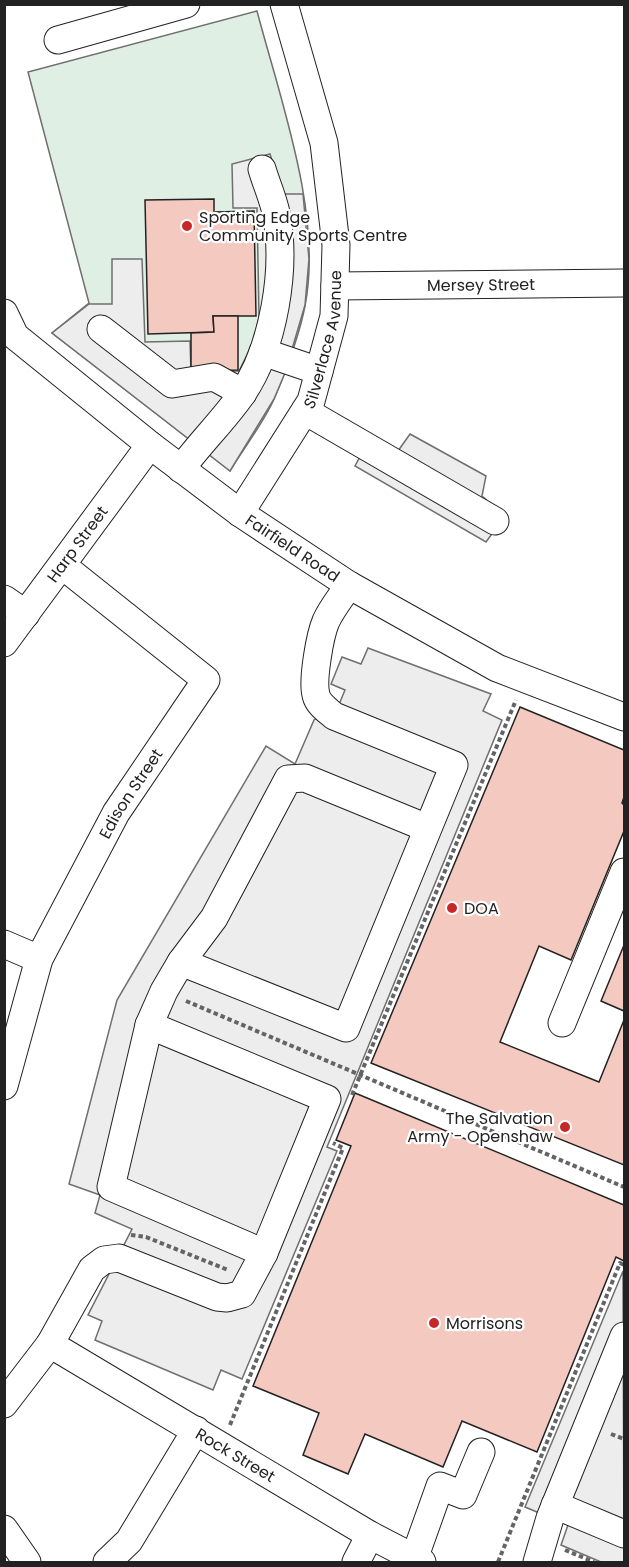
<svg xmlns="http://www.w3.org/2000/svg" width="629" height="1567" viewBox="0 0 629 1567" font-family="Poppins,sans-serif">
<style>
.green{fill:#e0efe3;stroke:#6f6f6f;stroke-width:1.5}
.parking{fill:#ededed;stroke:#6f6f6f;stroke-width:1.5}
.building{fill:#f3c9c0;stroke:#222;stroke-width:1.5}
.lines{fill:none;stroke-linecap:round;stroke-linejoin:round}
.minor-casing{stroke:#222;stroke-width:29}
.path{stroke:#646464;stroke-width:4;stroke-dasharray:4.5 3;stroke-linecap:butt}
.minor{stroke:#fff;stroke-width:27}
.poi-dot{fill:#c62828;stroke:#fff;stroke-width:2}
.labels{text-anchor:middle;stroke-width:4.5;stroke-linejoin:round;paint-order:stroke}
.poi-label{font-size:16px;fill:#222;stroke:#fff;text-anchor:start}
.street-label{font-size:16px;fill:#222;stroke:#fff}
</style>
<rect width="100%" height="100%" fill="#fff"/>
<path class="green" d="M257,11C280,99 323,215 305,306C299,337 287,368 275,397C264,423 244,447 230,471L52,333L89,303L28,72Z"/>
<g class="parking">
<polygon points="270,154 283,194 303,194 309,259 305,305 285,373 274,399 230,471 52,333 89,304 112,304 112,259 142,259 145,342 190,341 191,372 239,371 253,343 259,317 257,208 233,208 232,164"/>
<polygon points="410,434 486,476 482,496 505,516 486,542 355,466 369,440 398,451"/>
<polygon points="368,648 491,694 483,711 502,720 327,1147 337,1151 242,1379 221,1370 213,1390 95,1340 102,1321 88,1315 132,1229 95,1213 100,1195 69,1184 117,1000 266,746 295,764 314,720 340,702 345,690 331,684 342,657 361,664"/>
<polygon points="623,1271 624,1562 601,1562 561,1545 568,1525 525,1507"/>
</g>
<g class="building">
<polygon points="214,199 214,212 254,211 256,316 213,316 214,332 148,334 145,200"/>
<polygon points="213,316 238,316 238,370 191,371 191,333 214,332"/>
<polygon points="520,707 624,750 624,797 622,803 624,805 624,831 571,960 539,946 500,1042 599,1082 624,1020 624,1165 371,1063"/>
<polygon points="624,945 624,1011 601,1001"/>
<polygon points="355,1093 624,1205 624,1261 616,1257 537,1452 462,1421 443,1467 365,1434 348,1474 303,1455 319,1413 253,1386 351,1146 336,1140"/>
</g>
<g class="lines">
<defs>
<g id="minor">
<polyline points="58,40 186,4"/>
<path id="s1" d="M335,286L624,283"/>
<path id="s2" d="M4,313L15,336L150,445L240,513L349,585L497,668L624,717"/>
<polyline points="101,329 172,384 214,377 243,393"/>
<polyline points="263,352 319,371"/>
<polyline points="305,411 495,521"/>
<path d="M181,469C200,443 224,420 242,394C274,347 287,268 276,213C273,198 266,183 262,169"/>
<path id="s3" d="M240,513L311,401L334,316L336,245L324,143L284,4"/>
<polyline points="4,599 26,614"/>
<path id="s4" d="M4,643L150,445"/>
<polyline points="4,944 39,959"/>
<polyline points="181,962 214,918 288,779 305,778 427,828"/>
<polyline points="562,1023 624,872"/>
<polyline points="149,1025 111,1187 264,1253"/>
<path id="s5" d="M4,1086L39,959L116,813L206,680L63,566"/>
<path id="s6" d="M50,1344L370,1535L422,1562"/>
<path d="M4,1404L50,1344L92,1269L104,1260L119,1258L217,1297L227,1298L242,1294L264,1253L327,1099L149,1025L164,991L181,962L346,1028L454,765L334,716C327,710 318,704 316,695C312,680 320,635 326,621C332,608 342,596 349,585"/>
<polyline points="555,1505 624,1534"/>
<polyline points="4,1529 27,1562"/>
<polyline points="414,1559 440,1486 463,1495 481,1452"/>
<polyline points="107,1562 129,1541 196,1430"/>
<polyline points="356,1562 370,1535"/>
<polyline points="537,1562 550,1518 624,1336"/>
</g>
</defs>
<use href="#minor" class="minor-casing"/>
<g class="path">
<polyline points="186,1001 624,1187"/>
<polyline points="352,1095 516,700"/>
<polyline points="131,1235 146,1237 228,1270"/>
<polyline points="230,1425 343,1148 333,1143"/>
<polyline points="611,1434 624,1439"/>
<polyline points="565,1550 594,1562"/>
<polyline points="498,1562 620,1263 624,1265"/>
</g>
<use href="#minor" class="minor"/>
</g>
<g class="poi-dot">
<circle cx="187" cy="226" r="6"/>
<circle cx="452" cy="908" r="6"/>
<circle cx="565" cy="1127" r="6"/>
<circle cx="434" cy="1323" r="6"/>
</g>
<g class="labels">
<g class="poi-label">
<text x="199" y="223">Sporting Edge<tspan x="199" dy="18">Community Sports Centre</tspan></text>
<text x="464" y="914">DOA</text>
<text x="553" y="1124" text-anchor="end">The Salvation<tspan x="553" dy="18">Army - Openshaw</tspan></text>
<text x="446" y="1329">Morrisons</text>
</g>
<g class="street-label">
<text dy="6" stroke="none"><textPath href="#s1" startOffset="146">Mersey Street</textPath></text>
<text dy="6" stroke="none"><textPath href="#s3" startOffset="196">Silverlace Avenue</textPath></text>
<text dy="6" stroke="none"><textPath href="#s4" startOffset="123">Harp Street</textPath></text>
<text dy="6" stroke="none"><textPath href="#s2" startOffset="375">Fairfield Road</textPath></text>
<text dy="6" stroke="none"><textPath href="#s5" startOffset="321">Edison Street</textPath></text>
<text dy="6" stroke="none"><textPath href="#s6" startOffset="216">Rock Street</textPath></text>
</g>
</g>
<rect width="629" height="1567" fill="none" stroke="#222222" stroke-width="12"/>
</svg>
